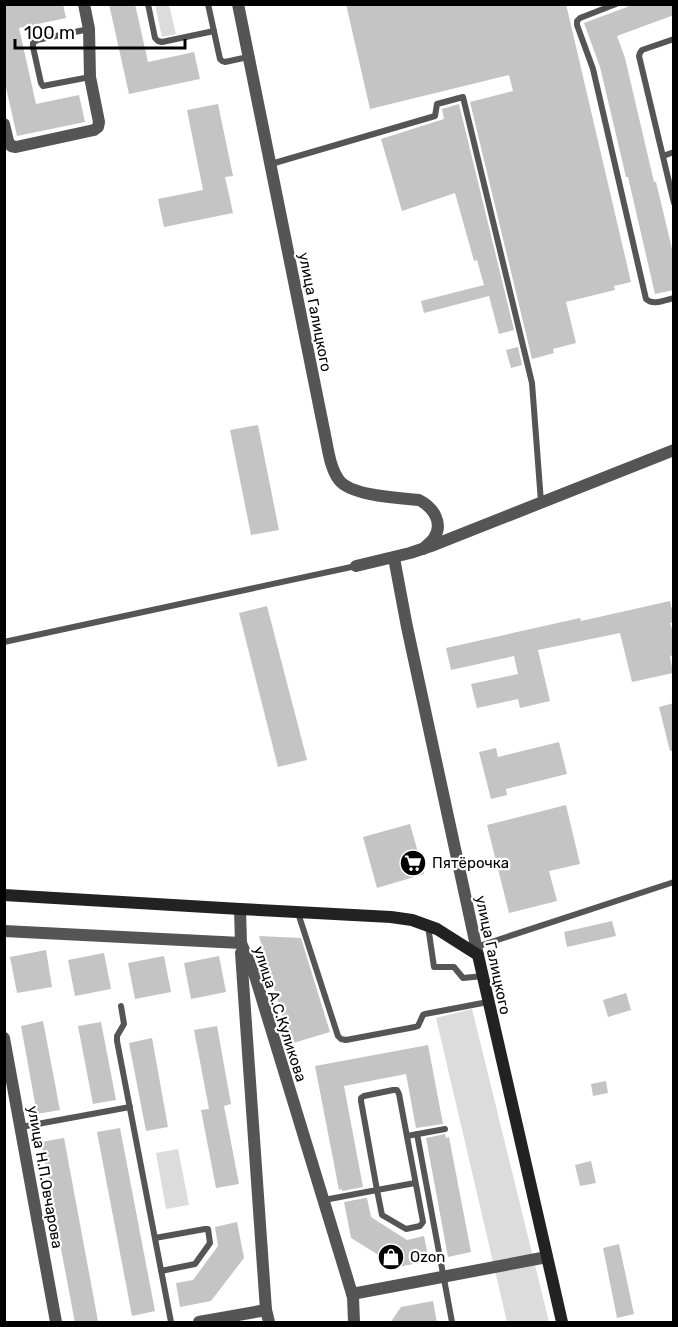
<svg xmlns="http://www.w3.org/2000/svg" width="678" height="1327" viewBox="0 0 678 1327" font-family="Rubik,sans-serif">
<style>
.green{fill:#dcdcdc}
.building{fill:#c4c4c4}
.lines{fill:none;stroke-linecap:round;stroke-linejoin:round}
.lane{stroke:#555;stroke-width:6}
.street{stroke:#555;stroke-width:12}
.secondary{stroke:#222;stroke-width:12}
.labels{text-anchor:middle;stroke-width:4.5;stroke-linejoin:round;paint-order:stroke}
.street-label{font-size:15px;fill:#000;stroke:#fff}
.poi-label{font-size:15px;fill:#000;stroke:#fff;text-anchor:start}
</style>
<rect width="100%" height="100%" fill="#fff"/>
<g class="green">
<polygon points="155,5 169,5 176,34 162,37"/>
<polygon points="472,1009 549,1322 507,1322 436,1018"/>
<polygon points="178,1149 189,1205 166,1209 156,1153"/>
</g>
<g class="building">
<polygon points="4,4 63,4 66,18 19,28 36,104 79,95 85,122 17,136 4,79"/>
<polygon points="109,4 135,4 148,62 194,52 200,79 129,94"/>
<polygon points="346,4 566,4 631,282 614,286 615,290 566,302 576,343 553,349 554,353 532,359 470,102 513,91 509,75 370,109"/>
<polygon points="635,4 674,4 674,15 617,36 625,58 654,182 656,182 674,257 674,290 655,294 628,177 626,177 600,67 584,23"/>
<polygon points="218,104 233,176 225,177 233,213 164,227 158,199 203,190 187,110"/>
<polygon points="459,104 514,330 499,334 489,296 424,313 421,301 484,285 477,260 474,261 455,193 402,211 381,139 444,119 442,109"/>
<polygon points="518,347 522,365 511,368 506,350"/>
<polygon points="258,425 279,530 251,535 230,430"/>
<polygon points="670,601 674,619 674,622 670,623 674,636 674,655 670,656 673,673 632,682 620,633 538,650 550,701 520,708 518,699 477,708 471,684 518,674 514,656 451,670 446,648 580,618 581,621"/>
<polygon points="267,606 307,760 278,767 239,613"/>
<polygon points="674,703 674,751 670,751 659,707"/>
<polygon points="559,742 567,774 506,789 507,795 491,799 479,752 496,748 498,757"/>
<polygon points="566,805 580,864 549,871 557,901 509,913 487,825"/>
<polygon points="410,824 424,874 377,888 363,837"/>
<polygon points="612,921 616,936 567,947 564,932"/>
<polygon points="259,936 301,938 330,1032 290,1044"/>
<polygon points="46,950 52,987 17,993 10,957"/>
<polygon points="104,953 111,989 75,996 68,960"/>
<polygon points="164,956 171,992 135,999 128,963"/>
<polygon points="219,956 226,992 191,999 184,963"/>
<polygon points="626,993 631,1010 608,1017 603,1000"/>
<polygon points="43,1021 60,1110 37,1114 21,1026"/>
<polygon points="101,1022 116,1100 93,1104 78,1026"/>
<polygon points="217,1026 231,1104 224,1106 239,1184 216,1188 201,1110 209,1109 194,1030"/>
<polygon points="152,1038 168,1127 146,1131 129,1043"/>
<polygon points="428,1045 443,1124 416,1128 406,1074 344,1086 363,1187 342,1191 342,1189 339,1190 315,1066"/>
<polygon points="606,1081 608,1093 593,1096 591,1084"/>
<polygon points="120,1128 155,1311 132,1316 97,1132"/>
<polygon points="445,1134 446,1138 449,1137 471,1252 448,1257 426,1138"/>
<polygon points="64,1138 98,1321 93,1323 75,1323 41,1142"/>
<polygon points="591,1161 596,1183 580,1186 575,1165"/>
<polygon points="365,1198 367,1198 371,1217 407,1240 424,1236 429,1261 398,1267 351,1238 344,1202"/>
<polygon points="237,1222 244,1258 211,1301 180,1307 176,1283 193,1280 218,1246 215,1227"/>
<polygon points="619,1244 634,1314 617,1318 603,1248"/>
<polygon points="433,1301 437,1323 390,1323 401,1307"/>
</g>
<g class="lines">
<g class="lane">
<polyline points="148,4 155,38 158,41 162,42 214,31"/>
<polyline points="208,4 220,59 222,61 225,62 248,57"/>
<path d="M616,4L580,18L577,21V25L593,69L646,299C653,306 665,300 674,298"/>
<polyline points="89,29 37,40 33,43 33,47 41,83 43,86 90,77"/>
<polyline points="674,39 642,50 640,53 639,56 674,203"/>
<polyline points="663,156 674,152"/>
<polyline points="271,164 435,116 437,104 463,97 532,383 541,502"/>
<polyline points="4,642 356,566"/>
<polyline points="298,913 338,1036 341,1039 346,1040 415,1027 418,1026 423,1015 425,1014 488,1002"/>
<polyline points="428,926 434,967 454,967 463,978 483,976"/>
<polyline points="476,947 674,882"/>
<polyline points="121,1006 124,1024 117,1036 117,1041 171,1322"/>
<polyline points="21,1127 130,1107"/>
<polyline points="417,1134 452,1322"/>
<polyline points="407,1136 445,1129"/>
<polyline points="324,1200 377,1190 361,1101 361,1098 364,1096 393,1090 397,1090 399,1094 423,1222 420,1226 406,1229 382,1215 377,1190 415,1183"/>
<polyline points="155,1238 205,1229 208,1229 210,1243 195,1264 161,1271"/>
</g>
<g class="street">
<path d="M238,4L325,435C328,449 330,468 339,480C351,496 399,498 419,500C433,507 444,523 434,538C431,542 426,546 423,549"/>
<polyline points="4,124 8,141 11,146 16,147 94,130 98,127 99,122 90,77 89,29 84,4"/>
<polyline points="394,558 407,627 478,955"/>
<polyline points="356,566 410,553 434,545 674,450"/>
<polyline points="4,931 241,943 240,909"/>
<polyline points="241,943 255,976 353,1297 354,1322"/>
<polyline points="241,953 266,1310 269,1322"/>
<polyline points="4,1038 56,1322"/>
<polyline points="352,1294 547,1257"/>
<polyline points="199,1322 266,1310"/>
</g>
<polyline class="secondary" points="4,895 240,909 391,917 412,920 437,929 478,955 562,1322"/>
</g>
<defs>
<symbol id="supermarket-disc" viewBox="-11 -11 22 22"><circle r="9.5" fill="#000" stroke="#fff"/><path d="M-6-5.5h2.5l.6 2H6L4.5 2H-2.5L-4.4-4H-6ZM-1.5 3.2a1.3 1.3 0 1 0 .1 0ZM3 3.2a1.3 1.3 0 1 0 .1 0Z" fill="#fff"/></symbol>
<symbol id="shop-disc" viewBox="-11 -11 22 22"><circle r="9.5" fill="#000" stroke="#fff"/><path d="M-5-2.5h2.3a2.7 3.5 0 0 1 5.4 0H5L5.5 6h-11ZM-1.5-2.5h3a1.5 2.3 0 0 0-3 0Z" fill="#fff"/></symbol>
</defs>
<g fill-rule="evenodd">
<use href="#supermarket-disc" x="398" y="848" width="30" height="30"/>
<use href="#shop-disc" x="376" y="1242" width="30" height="30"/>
</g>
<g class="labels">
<g class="street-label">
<text transform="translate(315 312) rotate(79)" y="5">улица Галицкого</text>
<text transform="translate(493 955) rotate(78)" y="5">улица Галицкого</text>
<text transform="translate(280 1014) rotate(72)" y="5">улица А.С.Куликова</text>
<text transform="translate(45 1177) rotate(80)" y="5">улица Н.П.Овчарова</text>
</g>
<g class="poi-label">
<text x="432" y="868">Пятёрочка</text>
<text x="410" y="1262">Ozon</text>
</g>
</g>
<rect width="678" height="1327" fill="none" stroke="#000000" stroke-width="12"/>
<path d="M15 39v9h170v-9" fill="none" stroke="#000000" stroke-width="3"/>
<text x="24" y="39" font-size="18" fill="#000000" stroke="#ffffff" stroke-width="4.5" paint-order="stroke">100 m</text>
</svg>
